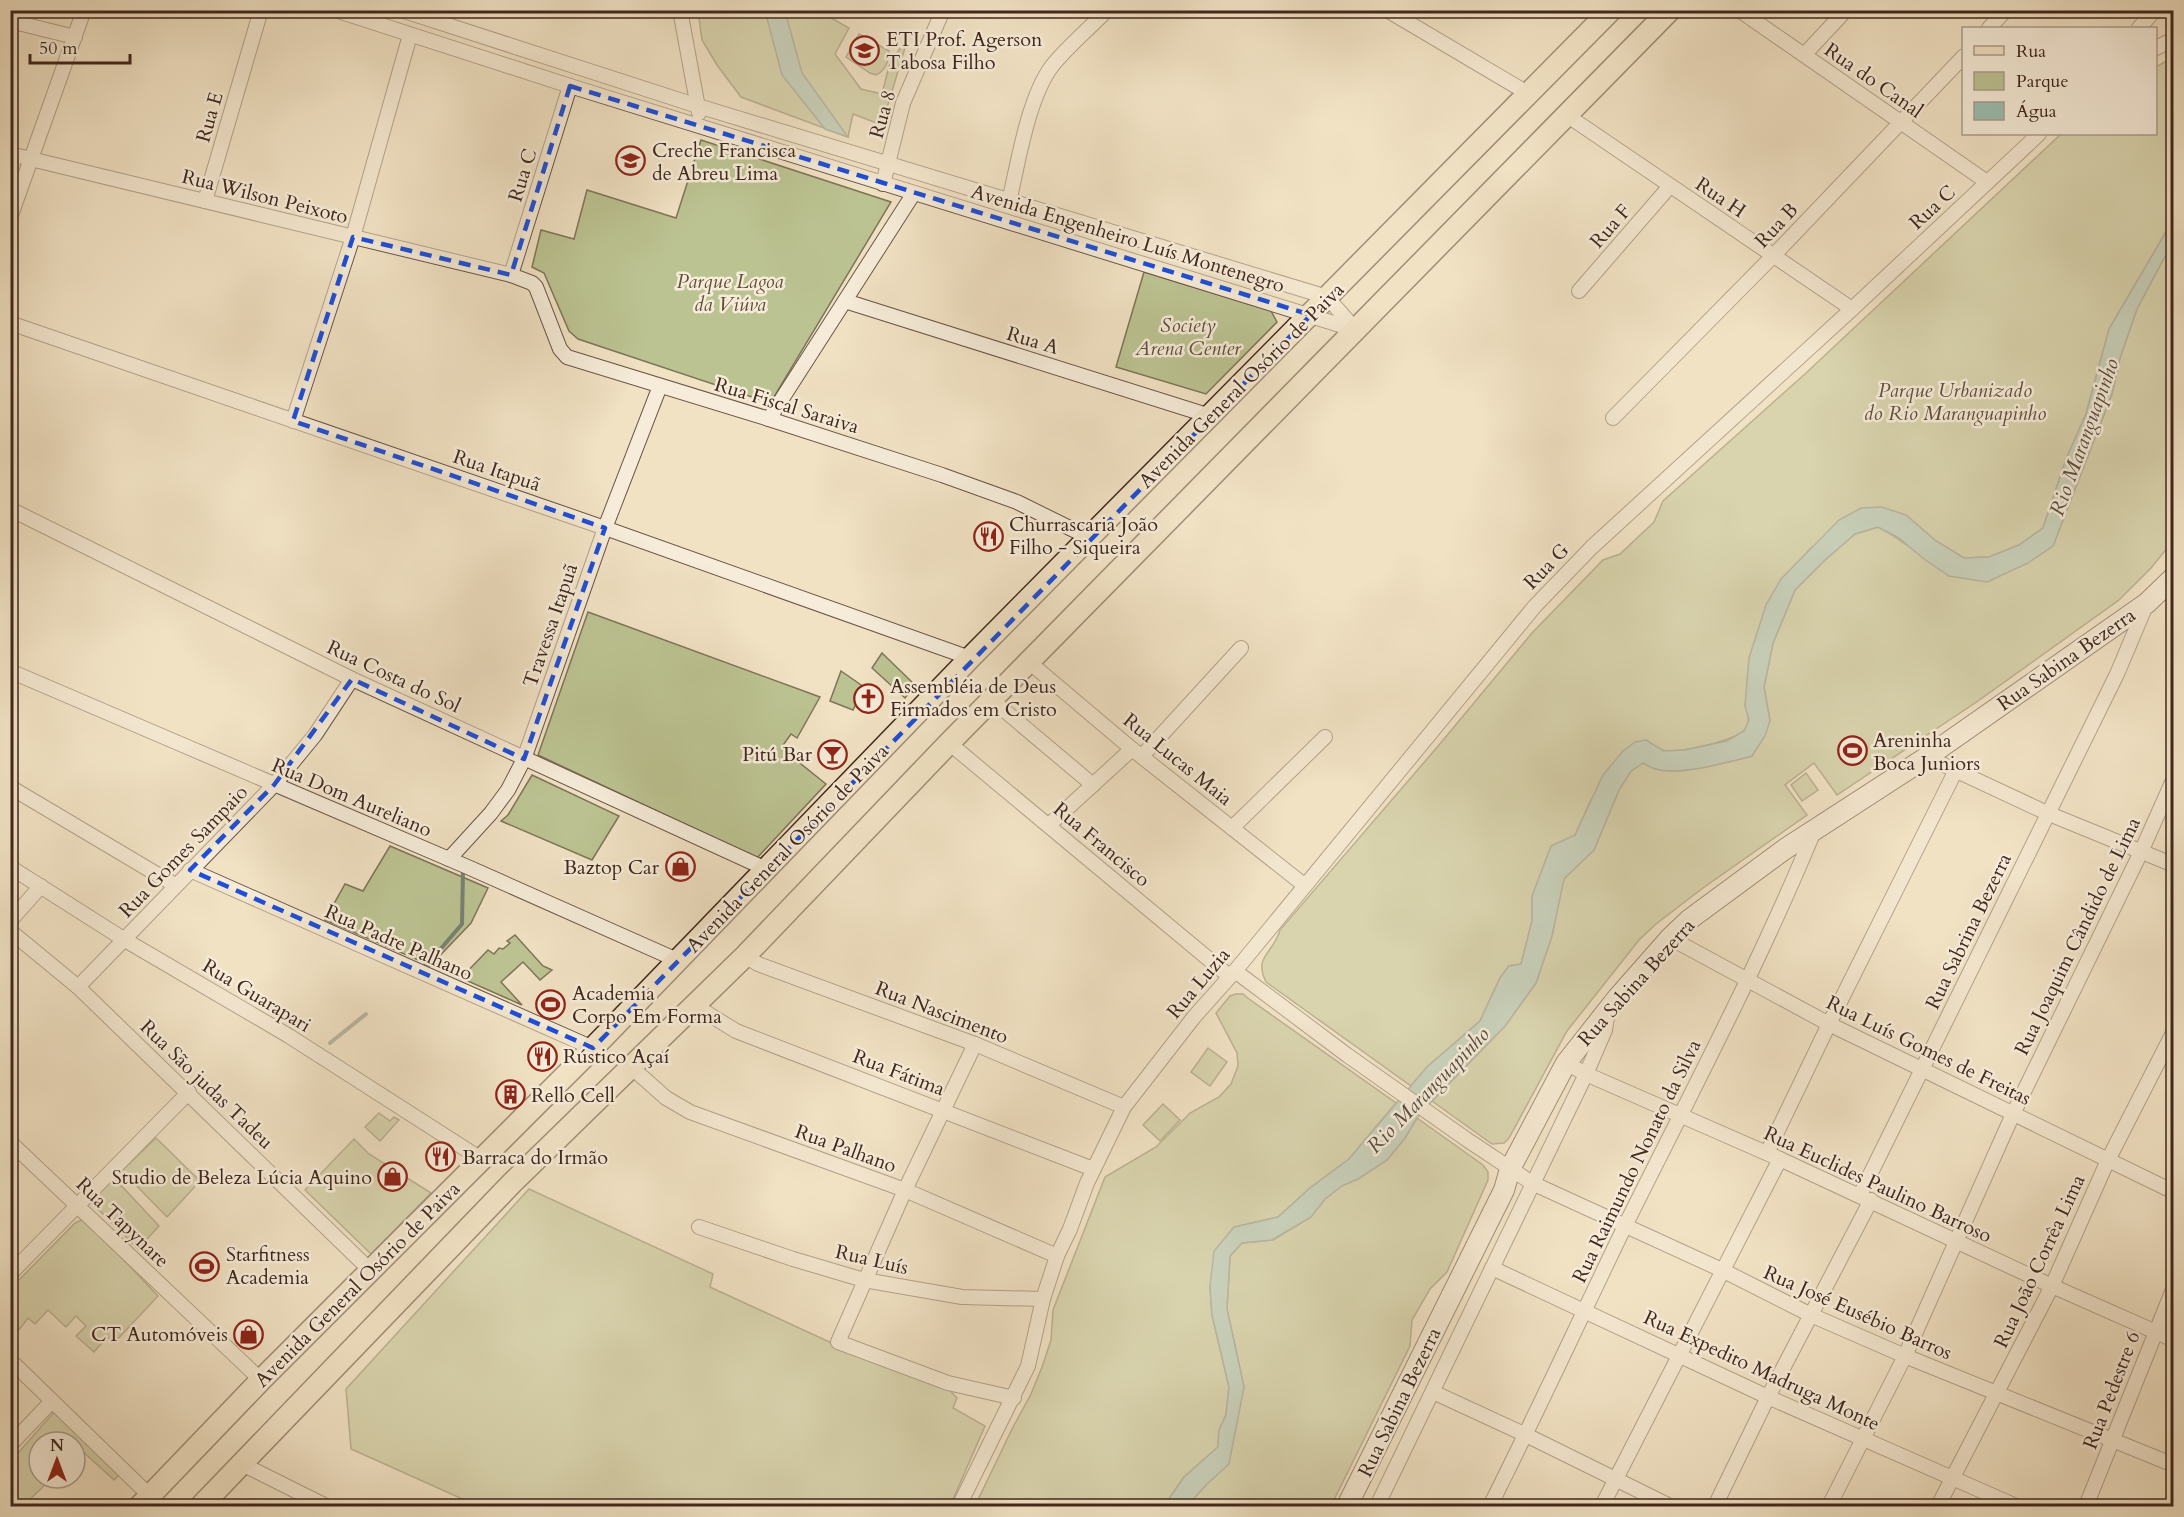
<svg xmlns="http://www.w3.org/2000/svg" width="2184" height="1517" viewBox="0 0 2184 1517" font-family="Cardo,serif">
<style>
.green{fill:#bcc392;stroke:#7e7558;stroke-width:1.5}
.water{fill:#9bbeb2;stroke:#778276;stroke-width:1.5}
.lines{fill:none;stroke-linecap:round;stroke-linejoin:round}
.stream{stroke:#778276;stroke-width:4}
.street-casing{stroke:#6c5647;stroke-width:16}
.secondary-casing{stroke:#40271d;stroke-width:22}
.primary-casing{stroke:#40271d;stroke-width:24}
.street{stroke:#f6ecd9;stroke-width:14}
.secondary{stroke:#f6ecd9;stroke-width:20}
.primary{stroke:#f1e2c4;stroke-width:21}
.marked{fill:none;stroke:#1d4ed8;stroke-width:4.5;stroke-dasharray:12 8;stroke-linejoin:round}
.labels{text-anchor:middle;stroke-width:5;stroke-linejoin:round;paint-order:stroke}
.poi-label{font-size:20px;fill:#40271d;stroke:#f6ecd9;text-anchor:start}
.street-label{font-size:20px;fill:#40271d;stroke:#f6ecd9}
.park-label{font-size:20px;font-style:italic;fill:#5f4e3a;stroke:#f6ecd9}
.water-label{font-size:21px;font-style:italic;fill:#574d42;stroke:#f6ecd9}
</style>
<rect width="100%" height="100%" fill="#f1e2c4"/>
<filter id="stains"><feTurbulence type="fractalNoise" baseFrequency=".00333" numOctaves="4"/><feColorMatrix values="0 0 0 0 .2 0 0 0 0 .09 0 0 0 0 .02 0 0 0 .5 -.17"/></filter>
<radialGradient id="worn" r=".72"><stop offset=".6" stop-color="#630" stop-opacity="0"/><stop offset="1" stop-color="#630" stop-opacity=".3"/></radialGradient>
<g class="green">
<polygon points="698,11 819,11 849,28 835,54 861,89 882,94 889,66 909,34 882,125 853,114 848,137 741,97 717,65 702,40"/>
<path d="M859,34L889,51C889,61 885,71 876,75L870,73L846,57Z"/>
<path d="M2173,57V220L2109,329L2086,414L2066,459L2043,528L2019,545L1989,557L1964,558L1936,541L1906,515L1811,548L1782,579L1766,605L1745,706C1748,714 1750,720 1746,728C1738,741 1681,752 1666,751C1659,750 1652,744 1646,740L1591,800L1575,835L1532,896V921L1521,964L1509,966L1500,978L1480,1021L1427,1067L1411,1086L1266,982C1253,956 1274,953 1280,930L1439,745L1532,633L1603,560L1620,554L1654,522L1663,501L1806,373L2061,134H2156V67Z"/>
<polygon points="701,140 891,202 774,397 767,402 578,339 569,331 544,273 532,267 541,230 574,239 587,190 676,218"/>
<path d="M2173,249V541L2151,568L2119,600L1978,701L1837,795L1814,763L1785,785L1807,815L1703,888L1656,924L1639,940L1567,1031L1509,1138L1504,1143L1492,1144L1432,1101L1505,1026L1536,983L1552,936L1563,879L1594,850L1619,790L1631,771L1643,763C1647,765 1652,768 1656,769C1680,776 1728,762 1752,756L1770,721L1764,687L1773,643L1795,590L1824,561L1855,534L1878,527C1904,540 1925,560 1949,576L2053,546L2112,394L2120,358L2137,309L2164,258Z"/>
<polygon points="1144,272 1271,311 1277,322 1206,394 1116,367"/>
<polygon points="588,612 820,697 797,738 791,734 781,748 826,784 757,858 538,755"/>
<polygon points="882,653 915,685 905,698 872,668"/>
<polygon points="841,671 864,687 853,710 830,701"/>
<polygon points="1806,773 1818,790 1802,801 1791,785"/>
<polygon points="532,775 619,816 592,860 501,821 508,815"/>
<polygon points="390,846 488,888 471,923 428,968 423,962 325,920 345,884 363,891"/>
<polygon points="515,935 543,966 552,970 540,980 523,962 501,982 522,1005 461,978 488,950 494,954 499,948 503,949 510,943 507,941"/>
<polygon points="1236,994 1243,994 1249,999 1396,1103 1349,1159 1310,1188 1278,1217 1234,1228 1210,1286 1212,1315 1229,1387 1226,1415 1219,1430 1218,1447 1184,1477 1164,1506 975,1506 1012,1429 1031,1394 1042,1367 1051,1340 1053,1310 1105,1177 1156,1147 1190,1113 1219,1097 1231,1084 1238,1066 1237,1053 1216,1013 1230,996"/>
<polygon points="1208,1048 1227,1062 1210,1086 1191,1072"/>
<polygon points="1163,1104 1180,1120 1160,1141 1143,1125"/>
<polygon points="379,1113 390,1121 394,1117 399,1120 380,1141 365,1127"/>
<polygon points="1417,1118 1483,1165 1488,1172 1488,1180 1447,1272 1430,1289 1412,1320 1410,1346 1331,1506 1187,1506 1206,1485 1244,1387 1227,1309 1230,1256 1242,1243 1273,1240 1311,1217 1325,1199 1342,1185 1358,1179 1387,1160 1405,1138"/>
<polygon points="156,1138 200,1181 167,1217 125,1174 117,1181 159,1226 138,1249 90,1201"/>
<polygon points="354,1139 369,1154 431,1193 371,1254 305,1190"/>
<polygon points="529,1189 713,1274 710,1287 836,1345 943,1383 957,1398 953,1408 985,1426 950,1506 478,1506 351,1449 346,1389"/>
<polygon points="82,1220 89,1223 158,1296 114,1343 107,1337 94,1352 76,1336 86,1326 76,1316 66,1327 48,1310 35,1324 28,1318 11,1340 11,1311 13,1312 16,1308 13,1305 11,1308 11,1288 75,1223"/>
<polygon points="55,1411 120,1474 114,1480 81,1450 75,1455 75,1442 39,1442 39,1478 52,1478 23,1506 11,1506 11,1461"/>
</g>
<g class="water">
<polygon points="765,11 785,11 802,73 848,137 825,129 782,75"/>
<path d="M2173,220V249L2164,258L2137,309L2120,358L2112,394L2053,546L2028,563L1987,582L1949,576L1924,559L1899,538L1878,527L1855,534L1824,561L1795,590L1773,643L1764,687L1770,721L1765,736L1752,756C1728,762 1680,776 1656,769C1652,768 1647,765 1643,763L1631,771L1619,790L1594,850L1564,879L1552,936L1536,983L1505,1026L1432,1101L1417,1118L1405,1138L1387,1160L1358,1179L1342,1186L1325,1199L1311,1217L1272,1240L1242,1243L1230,1256L1227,1309L1244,1387L1229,1464L1206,1485L1187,1506H1164L1184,1477L1218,1447L1219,1430L1226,1415L1229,1387L1212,1315L1210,1286L1214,1251L1234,1227L1278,1217L1310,1188L1349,1159L1427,1067L1480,1021L1500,978L1509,966L1521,964L1532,921V896L1551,846L1575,835L1603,775L1623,751L1635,742L1646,740L1664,751L1685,750L1727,741L1744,731L1749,720L1745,706L1749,658L1766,605L1781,579L1839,520L1861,508L1882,507L1906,515L1936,541L1964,558L1989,557L2019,545L2043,528L2066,459L2086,414L2109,329Z"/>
</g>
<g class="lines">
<g class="stream">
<polyline points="426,966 462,924 463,870"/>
<polyline points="330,1043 366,1014"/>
</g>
<defs>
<g id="street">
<polyline points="335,10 570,86 1356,330"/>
<polyline points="401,10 698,106 1327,297 1355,329"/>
<polyline points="680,10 699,113"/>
<polyline points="1387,10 1529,94"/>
<polyline points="1739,10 1987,182"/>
<polyline points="10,21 75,37"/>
<polyline points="1989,28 2006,10"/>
<polyline points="2139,28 2155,10"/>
<polyline points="2156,48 2174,39"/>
<polyline points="1804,55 1846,10"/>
<polyline points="1568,116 1852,309"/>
<polyline points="10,154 511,275 532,283 536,287 560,349 567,357 769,419 942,475 1017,502 1090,538"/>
<polyline points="883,184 903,103 943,10"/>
<polyline points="205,201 261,10"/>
<path d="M1009,202C1018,163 1028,98 1052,66C1067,47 1090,28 1107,10"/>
<polyline points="10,218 84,10"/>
<polyline points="511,275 570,86"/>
<polyline points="1579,291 1670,186"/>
<polyline points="845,301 1210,416"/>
<polyline points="10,323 605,528 970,658"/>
<polyline points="1613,418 1773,256 1964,56"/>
<polyline points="769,419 914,193"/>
<polyline points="293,421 353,237 410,35"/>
<polyline points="10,509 352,679 766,869"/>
<polyline points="1029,662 1132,749 1304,885"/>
<polyline points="10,671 470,868 677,960"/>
<polyline points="992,700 1093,785"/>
<polyline points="949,743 1229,976"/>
<polyline points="1143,755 1241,648"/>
<polyline points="1927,757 2047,813 2174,865"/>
<polyline points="10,787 175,885"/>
<polyline points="1049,825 1132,749"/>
<polyline points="1232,828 1325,737"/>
<polyline points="449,859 491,813 508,790 524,759 605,528 660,386"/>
<polyline points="10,867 125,940 289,1036 481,1159"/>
<polyline points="190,870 593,1048"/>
<polyline points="10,921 41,886"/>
<polyline points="10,931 78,987 371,1271"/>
<polyline points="1670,938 1829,1024 2174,1192"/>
<polyline points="745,956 758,964 975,1044 1124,1107"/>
<polyline points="1235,971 1347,1055 1466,1139 1532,1183 1722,1270 1811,1315 1905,1356 2174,1465"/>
<polyline points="78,987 274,785 315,735 352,679"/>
<polyline points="694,1005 736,1031 1093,1169"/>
<polyline points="975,1044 905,1190 838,1342 948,1383 1014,1398"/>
<polyline points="1566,1063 1586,1074 1780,1159 2052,1286 2174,1340"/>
<polyline points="630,1066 666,1098 690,1112 905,1190 1057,1256"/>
<polyline points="10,1142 261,1380"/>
<polyline points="1767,1153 1829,1024 1956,770"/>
<polyline points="1860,1195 2117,674 2147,603"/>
<polyline points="699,1227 793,1259 864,1280 962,1297 1043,1299"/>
<polyline points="1492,1268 1768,1397 2016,1506"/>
<polyline points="10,1274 189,1092"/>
<polyline points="10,1360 150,1496"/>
<polyline points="1433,1392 1526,1435 1670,1506"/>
<polyline points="10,1445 52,1401"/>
<polyline points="242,1464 326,1506"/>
<polyline points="959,1506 1028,1366 1043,1299 1057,1256 1070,1229 1087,1183 1124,1107 1194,1017 1235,971 1535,606 1592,547 1852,309 2039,134"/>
<polyline points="1377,1506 1586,1074 1605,1030 1608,1011"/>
<path d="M1490,1506C1536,1415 1579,1321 1624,1228C1689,1097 1758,967 1814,831"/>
<polyline points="1602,1506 1780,1159"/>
<polyline points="1715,1506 1768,1397 1871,1200"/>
<polyline points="1829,1506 1905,1356 2013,1114 2141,852 2174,778"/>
<polyline points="1938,1506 2052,1286 2108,1160 2174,1031"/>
<polyline points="2086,1506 2174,1287"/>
</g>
<polyline id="secondary" points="1347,1506 1504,1190 1510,1169 1566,1063 1618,997 1670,938 1690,919 1785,849 1927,757 2147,603 2174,577"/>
<g id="primary">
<polyline points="140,1506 261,1380 593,1048 970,658 1611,10"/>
<polyline points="201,1506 512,1183 745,956 949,743 1670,10"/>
</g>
</defs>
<use href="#street" class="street-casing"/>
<use href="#secondary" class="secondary-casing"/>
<use href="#primary" class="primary-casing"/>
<use href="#street" class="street"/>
<use href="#secondary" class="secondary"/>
<use href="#primary" class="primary"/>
</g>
<path d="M0 0H2184V1517H0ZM570,86L1311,315L593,1048L190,870L274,785L352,679L524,759L605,528L293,421L353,237L511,275Z" fill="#f1e2c4" fill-opacity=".55" fill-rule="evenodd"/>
<path class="marked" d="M570,86L1311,315L593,1048L190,870L274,785L352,679L524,759L605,528L293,421L353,237L511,275Z"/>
<defs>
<symbol id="school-ring" viewBox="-11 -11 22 22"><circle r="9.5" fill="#f6ecd9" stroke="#8f2418" stroke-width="1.5"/><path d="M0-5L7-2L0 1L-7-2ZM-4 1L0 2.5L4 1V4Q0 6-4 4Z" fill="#8f2418"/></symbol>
<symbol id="restaurant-ring" viewBox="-11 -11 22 22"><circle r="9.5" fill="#f6ecd9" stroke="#8f2418" stroke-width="1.5"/><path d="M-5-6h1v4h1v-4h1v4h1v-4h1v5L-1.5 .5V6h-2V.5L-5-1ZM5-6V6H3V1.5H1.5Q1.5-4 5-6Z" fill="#8f2418"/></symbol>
<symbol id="church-ring" viewBox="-11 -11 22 22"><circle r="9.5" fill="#f6ecd9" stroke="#8f2418" stroke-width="1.5"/><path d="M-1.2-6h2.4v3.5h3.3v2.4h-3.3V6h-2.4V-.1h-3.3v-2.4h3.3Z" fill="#8f2418"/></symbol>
<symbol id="stadium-ring" viewBox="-11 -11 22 22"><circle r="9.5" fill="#f6ecd9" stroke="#8f2418" stroke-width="1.5"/><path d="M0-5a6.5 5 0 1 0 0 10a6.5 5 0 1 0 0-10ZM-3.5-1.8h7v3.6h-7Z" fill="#8f2418"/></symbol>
<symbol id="bar-ring" viewBox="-11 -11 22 22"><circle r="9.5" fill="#f6ecd9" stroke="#8f2418" stroke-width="1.5"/><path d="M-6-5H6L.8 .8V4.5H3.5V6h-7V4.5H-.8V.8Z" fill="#8f2418"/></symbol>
<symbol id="shop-ring" viewBox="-11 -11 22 22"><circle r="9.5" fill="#f6ecd9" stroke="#8f2418" stroke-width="1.5"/><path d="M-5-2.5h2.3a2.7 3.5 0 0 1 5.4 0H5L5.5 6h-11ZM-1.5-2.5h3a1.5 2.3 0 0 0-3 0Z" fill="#8f2418"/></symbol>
<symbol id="building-ring" viewBox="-11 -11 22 22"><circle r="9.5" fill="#f6ecd9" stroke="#8f2418" stroke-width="1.5"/><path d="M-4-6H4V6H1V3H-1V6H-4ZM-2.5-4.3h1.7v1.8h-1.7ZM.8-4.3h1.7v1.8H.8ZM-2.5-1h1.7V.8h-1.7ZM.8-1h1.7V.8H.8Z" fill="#8f2418"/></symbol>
</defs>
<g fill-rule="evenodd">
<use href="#school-ring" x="848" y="34" width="33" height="33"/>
<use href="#school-ring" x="614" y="144" width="33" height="33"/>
<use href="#restaurant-ring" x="972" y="520" width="33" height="33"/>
<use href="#church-ring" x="852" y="682" width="33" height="33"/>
<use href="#stadium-ring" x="1836" y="734" width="33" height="33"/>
<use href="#bar-ring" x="816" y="738" width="33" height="33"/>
<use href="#shop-ring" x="664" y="850" width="33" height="33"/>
<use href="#stadium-ring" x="534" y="988" width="33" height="33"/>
<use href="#restaurant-ring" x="526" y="1040" width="33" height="33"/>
<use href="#building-ring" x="494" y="1078" width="33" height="33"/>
<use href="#restaurant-ring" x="424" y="1140" width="33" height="33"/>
<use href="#shop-ring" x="376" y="1160" width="33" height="33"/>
<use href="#stadium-ring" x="188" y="1250" width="33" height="33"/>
<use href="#shop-ring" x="232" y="1318" width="33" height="33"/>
</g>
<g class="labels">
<g class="poi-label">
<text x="886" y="46">ETI Prof. Agerson<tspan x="886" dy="23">Tabosa Filho</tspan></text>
<text x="652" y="157">Creche Francisca<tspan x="652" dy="23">de Abreu Lima</tspan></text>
<text x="1009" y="531">Churrascaria João<tspan x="1009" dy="23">Filho - Siqueira</tspan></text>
<text x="890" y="693">Assembléia de Deus<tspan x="890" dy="23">Firmados em Cristo</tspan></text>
<text x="1873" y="747">Areninha<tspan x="1873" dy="23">Boca Juniors</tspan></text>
<text x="812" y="761" text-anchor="end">Pitú Bar</text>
<text x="659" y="874" text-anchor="end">Baztop Car</text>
<text x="572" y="1000">Academia<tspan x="572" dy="23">Corpo Em Forma</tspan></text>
<text x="563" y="1063">Rústico Açaí</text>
<text x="531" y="1102">Rello Cell</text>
<text x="462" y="1164">Barraca do Irmão</text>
<text x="372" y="1184" text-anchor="end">Studio de Beleza Lúcia Aquino</text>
<text x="226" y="1261">Starfitness<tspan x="226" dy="23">Academia</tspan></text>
<text x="228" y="1341" text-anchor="end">CT Automóveis</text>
</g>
<g class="street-label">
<text transform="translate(1874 80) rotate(35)" y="7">Rua do Canal</text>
<text transform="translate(882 114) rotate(-74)" y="7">Rua 8</text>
<text transform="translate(209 117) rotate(-74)" y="7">Rua E</text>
<text transform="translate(522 175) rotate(-73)" y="7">Rua C</text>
<text transform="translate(265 196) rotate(14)" y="7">Rua Wilson Peixoto</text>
<text transform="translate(1721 197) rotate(34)" y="7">Rua H</text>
<text transform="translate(1932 207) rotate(-43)" y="7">Rua C</text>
<text transform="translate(1776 225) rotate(-47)" y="7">Rua B</text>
<text transform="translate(1610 226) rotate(-49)" y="7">Rua F</text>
<text transform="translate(1128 238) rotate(17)" y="7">Avenida Engenheiro Luís Montenegro</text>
<text transform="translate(1033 340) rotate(17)" y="7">Rua A</text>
<text transform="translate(1241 385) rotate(-45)" y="7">Avenida General Osório de Paiva</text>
<text transform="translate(787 405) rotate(17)" y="7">Rua Fiscal Saraiva</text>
<text transform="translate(497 470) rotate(19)" y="7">Rua Itapuã</text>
<text transform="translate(1546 566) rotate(-46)" y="7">Rua G</text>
<text transform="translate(550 625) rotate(-71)" y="7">Travessa Itapuã</text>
<text transform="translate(2066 659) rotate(-35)" y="7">Rua Sabina Bezerra</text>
<text transform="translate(394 676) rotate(25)" y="7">Rua Costa do Sol</text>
<text transform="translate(1178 759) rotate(39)" y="7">Rua Lucas Maia</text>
<text transform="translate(352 797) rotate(23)" y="7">Rua Dom Aureliano</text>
<text transform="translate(1102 844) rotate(40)" y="7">Rua Francisco</text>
<text transform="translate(787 848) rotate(-46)" y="7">Avenida General Osório de Paiva</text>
<text transform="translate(183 851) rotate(-46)" y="7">Rua Gomes Sampaio</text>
<text transform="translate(1968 931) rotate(-64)" y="7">Rua Sabrina Bezerra</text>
<text transform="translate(2077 936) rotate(-64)" y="7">Rua Joaquim Cândido de Lima</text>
<text transform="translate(399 942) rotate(24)" y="7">Rua Padre Palhano</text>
<text transform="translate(1636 982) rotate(-48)" y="7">Rua Sabina Bezerra</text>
<text transform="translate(1198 983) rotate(-50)" y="7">Rua Luzia</text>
<text transform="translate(257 995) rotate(31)" y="7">Rua Guarapari</text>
<text transform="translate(942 1012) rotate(21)" y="7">Rua Nascimento</text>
<text transform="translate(1929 1050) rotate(26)" y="7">Rua Luís Gomes de Freitas</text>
<text transform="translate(899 1072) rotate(21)" y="7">Rua Fátima</text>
<text transform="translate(207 1084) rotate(44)" y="7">Rua São judas Tadeu</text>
<text transform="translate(846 1148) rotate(20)" y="7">Rua Palhano</text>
<text transform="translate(1636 1161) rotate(-64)" y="7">Rua Raimundo Nonato da Silva</text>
<text transform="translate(1878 1184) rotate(25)" y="7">Rua Euclides Paulino Barroso</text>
<text transform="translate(123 1222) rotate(44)" y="7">Rua Tapynare</text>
<text transform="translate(872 1259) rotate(13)" y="7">Rua Luís</text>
<text transform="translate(2039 1261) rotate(-65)" y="7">Rua João Corrêa Lima</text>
<text transform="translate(357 1284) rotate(-45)" y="7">Avenida General Osório de Paiva</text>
<text transform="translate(1858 1312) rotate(24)" y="7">Rua José Eusébio Barros</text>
<text transform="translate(1762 1370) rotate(25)" y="7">Rua Expedito Madruga Monte</text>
<text transform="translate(2111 1390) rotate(-69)" y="7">Rua Pedestre 6</text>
<text transform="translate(1399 1402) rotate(-64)" y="7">Rua Sabina Bezerra</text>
</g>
<g class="park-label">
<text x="730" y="288">Parque Lagoa<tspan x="730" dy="23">da Viúva</tspan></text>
<text x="1188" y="332">Society<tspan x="1188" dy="23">Arena Center</tspan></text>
<text x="1955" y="397">Parque Urbanizado<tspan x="1955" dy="23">do Rio Maranguapinho</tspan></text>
</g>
<g class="water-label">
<text transform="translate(2084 437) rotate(-70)" y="7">Rio Maranguapinho</text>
<text transform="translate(1428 1090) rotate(-46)" y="7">Rio Maranguapinho</text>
</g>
</g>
<rect width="2184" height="1517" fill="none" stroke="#f1e2c4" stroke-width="36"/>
<rect x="12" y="12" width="2160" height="1493" fill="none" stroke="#40271d" stroke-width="3"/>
<rect x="18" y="18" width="2148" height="1481" fill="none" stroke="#40271d" stroke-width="1.5"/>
<rect x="1962" y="27" width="195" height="108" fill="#f6ecd9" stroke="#ad9d8e" stroke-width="1.5"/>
<rect x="1974" y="46" width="30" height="9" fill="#f1e2c4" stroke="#ad9d8e" stroke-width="1.5"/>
<text x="2016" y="57" font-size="18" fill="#40271d">Rua</text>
<rect x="1974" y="72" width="30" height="18" fill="#bcc392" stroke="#ad9d8e" stroke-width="1.5"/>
<text x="2016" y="87" font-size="18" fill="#40271d">Parque</text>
<rect x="1974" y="102" width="30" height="18" fill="#9bbeb2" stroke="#ad9d8e" stroke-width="1.5"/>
<text x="2016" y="117" font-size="18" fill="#40271d">Água</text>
<g transform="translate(57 1460)"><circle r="28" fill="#f6ecd9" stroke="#ad9d8e" stroke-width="1.5"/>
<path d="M0-4.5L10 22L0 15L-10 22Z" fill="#8f2418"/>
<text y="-9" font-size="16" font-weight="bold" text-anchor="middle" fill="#40271d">N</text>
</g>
<path d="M30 54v9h100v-9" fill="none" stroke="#40271d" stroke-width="3"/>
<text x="39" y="54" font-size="18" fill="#40271d" stroke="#f6ecd9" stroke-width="4.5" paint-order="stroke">50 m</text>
<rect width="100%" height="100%" filter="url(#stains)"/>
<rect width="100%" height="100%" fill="url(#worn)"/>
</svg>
